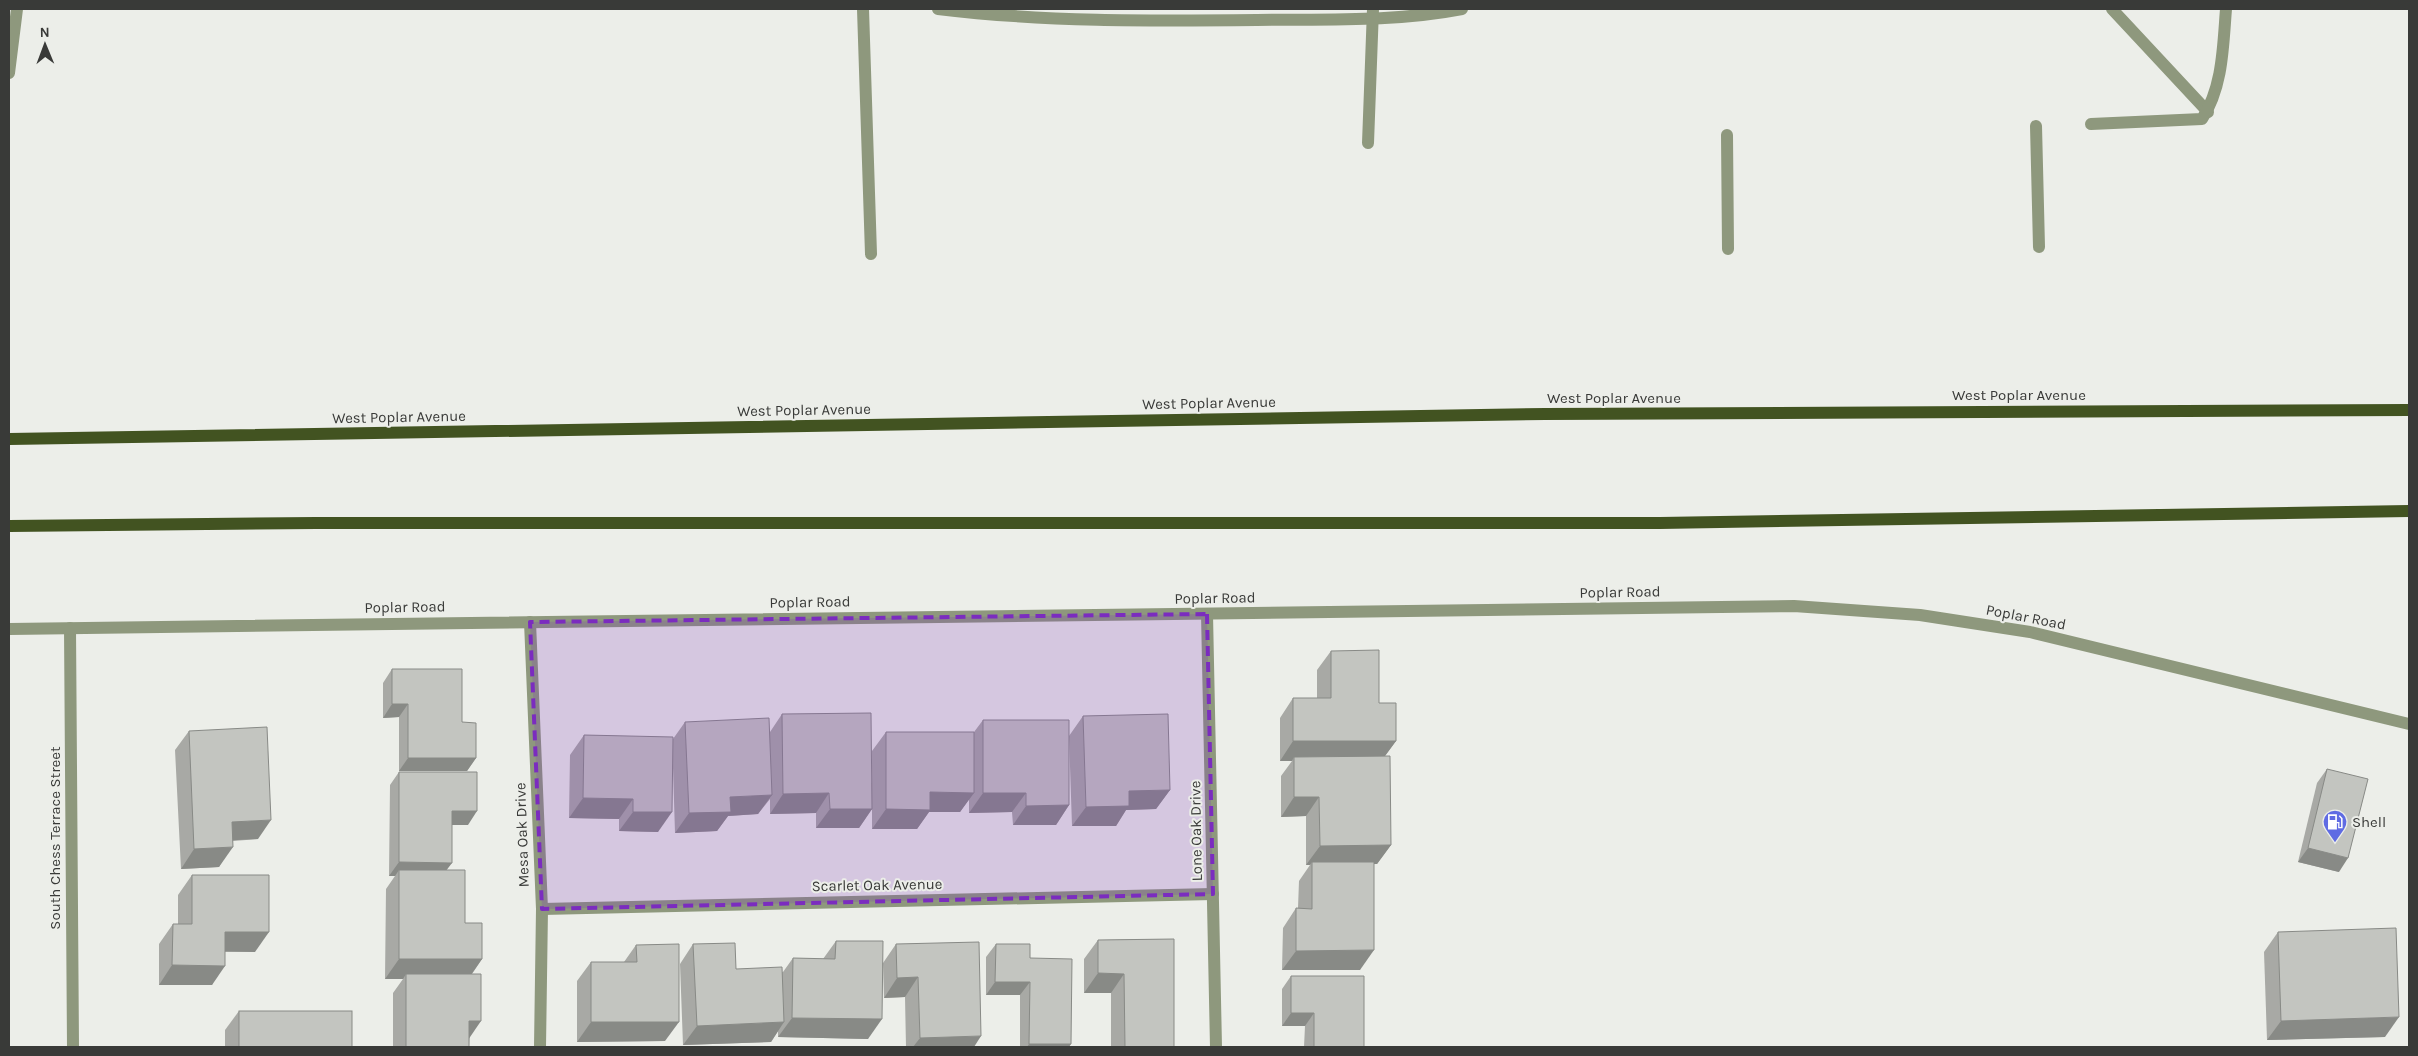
<svg xmlns="http://www.w3.org/2000/svg" width="2418" height="1056" viewBox="0 0 2418 1056" font-family="Karla,sans-serif">
<style>
.lines{fill:none;stroke-linecap:round;stroke-linejoin:round}
.minor{stroke:#8e987d;stroke-width:12}
.major{stroke:#425321;stroke-width:12}
.wall{fill:#a8a9a5}
.shaded-wall{fill:#888a86}
.building{fill:#c3c5c0;stroke:#888a86}
.marked{fill:#7b2cbf;fill-opacity:0.2;stroke:#7b2cbf;stroke-width:4;stroke-dasharray:10 6;stroke-linejoin:round}
.labels{text-anchor:middle;stroke-width:4;stroke-linejoin:round;paint-order:stroke}
.street-label{font-size:15px;fill:#393a38;stroke:#eceee9}
.poi-label{font-size:15px;fill:#393a38;stroke:#eceee9;text-anchor:start}
</style>
<rect width="100%" height="100%" fill="#eceee9"/>
<g class="lines">
<g class="minor">
<polyline points="863,9 871,254"/>
<path d="M938,9C1044,22 1150,21 1257,20C1325,19 1395,22 1462,9"/>
<polyline points="2112,9 2208,112"/>
<polyline points="9,73 17,9"/>
<path d="M2091,124L2202,119C2223,87 2223,46 2226,9"/>
<polyline points="2036,126 2039,247"/>
<polyline points="1727,135 1728,249"/>
<polyline points="1368,143 1373,9"/>
<polyline points="1207,614 1216,1047"/>
<polyline points="530,622 542,909 540,1047"/>
<polyline points="70,628 73,1047"/>
<polyline points="9,629 1794,606 1920,615 2030,632 2409,724"/>
<polyline points="542,909 1213,894"/>
</g>
<g class="major">
<polyline points="9,439 1545,414 2409,410"/>
<polyline points="9,526 316,523 1660,523 2409,511"/>
</g>
</g>
<g class="wall">
<polygon points="1331,651 1379,703 1396,741 1385,756 1391,845 1377,864 1374,864 1360,970 1282,970 1283,928 1296,908 1298,908 1299,881 1310,865 1306,865 1306,816 1281,817 1281,776 1292,761 1280,761 1280,718 1293,698 1317,698 1317,670"/>
<polygon points="392,669 462,722 476,758 467,771 399,771 399,717 383,718 383,683"/>
<polygon points="782,714 872,783 872,751 886,732 974,732 983,720 1069,805 1056,825 1013,825 1012,812 969,813 969,799 960,812 929,812 917,829 872,829 872,809 859,828 816,828 816,813 770,814 770,799 758,814 728,816 717,831 675,833 673,768 658,832 619,831 619,819 569,818 570,755 584,735 673,739 685,722 770,732"/>
<polygon points="1083,716 1170,790 1156,809 1126,810 1116,826 1072,826 1069,736"/>
<polygon points="189,731 258,839 233,841 219,867 181,869 175,750"/>
<polygon points="2327,769 2339,872 2298,862 2317,783"/>
<polygon points="399,772 468,825 452,825 446,870 465,923 482,959 472,974 469,1047 393,1047 393,993 403,979 385,979 386,889 395,876 389,876 390,785"/>
<polygon points="192,875 255,952 225,952 212,985 159,985 159,944 173,924 178,924 178,895"/>
<polygon points="2278,932 2385,1037 2267,1040 2264,952"/>
<polygon points="1174,939 1174,1047 1111,1047 1111,993 1084,993 1084,959 1098,940"/>
<polygon points="836,941 883,963 896,944 974,1047 906,1047 905,997 884,998 883,964 868,1039 778,1037 778,1031 771,1042 683,1045 680,964 693,944 736,969 783,972 793,958 823,959"/>
<polygon points="996,944 1030,958 1069,1047 1020,1047 1020,995 986,995 986,957"/>
<polygon points="636,945 665,1041 577,1042 577,981 591,962 624,962"/>
<polygon points="1291,976 1364,1047 1304,1047 1305,1026 1282,1026 1282,989"/>
<polygon points="239,1011 352,1047 225,1047 225,1030"/>
</g>
<g class="shaded-wall">
<polygon points="392,704 408,704 399,717 383,718"/>
<polygon points="1293,741 1396,741 1382,760 1294,757 1292,761 1280,761"/>
<polygon points="408,758 476,758 467,771 399,771"/>
<polygon points="1170,790 1156,809 1126,810 1116,826 1072,826 1086,807 1129,791"/>
<polygon points="930,792 974,793 960,812 929,812 917,829 872,829 886,809"/>
<polygon points="829,793 816,813 770,814 783,794"/>
<polygon points="983,793 1026,793 1012,812 969,813"/>
<polygon points="772,795 758,814 728,816 717,831 675,833 689,813 730,797"/>
<polygon points="1294,797 1319,797 1306,816 1281,817"/>
<polygon points="583,798 633,799 619,819 569,818"/>
<polygon points="1069,805 1056,825 1013,825 1026,806"/>
<polygon points="830,809 872,809 859,828 816,828"/>
<polygon points="452,811 477,811 468,825 443,825"/>
<polygon points="633,812 672,812 658,832 619,831"/>
<polygon points="271,820 258,839 219,841 232,822"/>
<polygon points="1391,845 1377,864 1312,865 1312,862 1310,865 1306,865 1320,846"/>
<polygon points="233,847 219,867 181,869 194,849"/>
<polygon points="2308,848 2348,858 2339,872 2298,862"/>
<polygon points="399,862 452,863 442,876 399,870 395,876 389,876"/>
<polygon points="225,932 269,932 255,952 212,951"/>
<polygon points="1374,950 1360,970 1282,970 1296,951"/>
<polygon points="399,959 482,959 468,979 406,974 403,979 385,979"/>
<polygon points="172,965 225,966 212,985 159,985"/>
<polygon points="1098,973 1124,974 1111,993 1084,993"/>
<polygon points="918,977 905,997 884,998 897,978"/>
<polygon points="995,982 1030,982 1020,995 986,995"/>
<polygon points="1291,1013 1314,1013 1305,1026 1282,1026"/>
<polygon points="2399,1017 2385,1037 2267,1040 2281,1021"/>
<polygon points="792,1018 882,1019 868,1039 778,1037"/>
<polygon points="469,1021 481,1021 468,1040"/>
<polygon points="591,1022 679,1022 665,1041 577,1042"/>
<polygon points="784,1022 771,1042 683,1045 697,1026"/>
<polygon points="981,1036 974,1047 913,1047 920,1038"/>
<polygon points="1029,1044 1071,1044 1069,1047 1027,1047"/>
</g>
<g class="building">
<polygon points="1379,650 1379,703 1396,703 1396,741 1293,741 1293,698 1331,698 1331,651"/>
<polygon points="392,669 462,669 462,722 476,723 476,758 408,758 408,704 392,704"/>
<polygon points="871,713 872,809 830,809 829,793 783,794 782,714"/>
<polygon points="1168,714 1170,790 1129,791 1129,806 1086,807 1083,716"/>
<polygon points="769,718 772,795 730,797 731,812 689,813 685,722"/>
<polygon points="983,720 1069,720 1069,805 1026,806 1026,793 983,793"/>
<polygon points="267,727 271,820 232,822 233,847 194,849 189,731"/>
<polygon points="886,732 974,732 974,793 930,792 930,810 886,809"/>
<polygon points="584,735 673,737 672,812 633,812 633,799 583,798"/>
<polygon points="1390,756 1391,845 1320,846 1319,797 1294,797 1294,757"/>
<polygon points="2327,769 2368,779 2348,858 2308,848"/>
<polygon points="399,772 477,772 477,811 452,811 452,863 399,862"/>
<polygon points="1312,862 1374,862 1374,950 1296,951 1296,908 1312,909"/>
<polygon points="399,870 465,870 465,923 482,923 482,959 399,959"/>
<polygon points="192,875 269,875 269,932 225,932 225,966 172,965 173,924 192,924"/>
<polygon points="2396,928 2399,1017 2281,1021 2278,932"/>
<polygon points="1174,939 1174,1047 1125,1047 1124,974 1098,973 1098,940"/>
<polygon points="836,941 883,941 882,1019 792,1018 793,958 835,959"/>
<polygon points="979,942 981,1036 920,1038 918,977 897,978 896,944"/>
<polygon points="735,943 736,969 782,967 784,1022 697,1026 693,944"/>
<polygon points="679,944 679,1022 591,1022 591,962 637,962 636,945"/>
<polygon points="996,944 1030,944 1030,958 1072,959 1071,1044 1029,1044 1030,982 995,982"/>
<polygon points="406,974 481,974 481,1021 469,1021 469,1047 406,1047"/>
<polygon points="1291,976 1364,976 1364,1047 1314,1047 1314,1013 1291,1013"/>
<rect x="239" y="1011" width="113" height="36"/>
</g>
<path class="marked" d="M1207,614L1213,894L542,909L530,622Z"/>
<defs>
<symbol id="fuel-pin" viewBox="-11 -11 22 30"><path d="M0 17L-7.5 6A9.5 9.5 0 1 1 7.5 6Z" fill="#5f6be3" stroke="#eceee9"/><path d="M-5.5-6h7V0h2V4h1.3V-2.5L3-4.5l.8-.8L6-3V5H2.5V1h-1V6h-7ZM-4.2-4.7v3.2H.2V-4.7Z" fill="#fff"/></symbol>
</defs>
<g fill-rule="evenodd">
<use href="#fuel-pin" x="2321" y="808" width="28" height="38"/>
</g>
<g class="labels">
<g class="street-label">
<text x="2019" y="400">West Poplar Avenue</text>
<text x="1614" y="403">West Poplar Avenue</text>
<text transform="translate(1209 403) rotate(-1)" y="5">West Poplar Avenue</text>
<text transform="translate(804 410) rotate(-1)" y="5">West Poplar Avenue</text>
<text transform="translate(399 417) rotate(-1)" y="5">West Poplar Avenue</text>
<text transform="translate(1620 592) rotate(-1)" y="5">Poplar Road</text>
<text transform="translate(1215 598) rotate(-1)" y="5">Poplar Road</text>
<text transform="translate(810 602) rotate(-1)" y="5">Poplar Road</text>
<text transform="translate(405 607) rotate(-1)" y="5">Poplar Road</text>
<text transform="translate(2026 617) rotate(11)" y="5">Poplar Road</text>
<text transform="translate(1196 831) rotate(-91)" y="5">Lone Oak Drive</text>
<text transform="translate(522 835) rotate(-92)" y="5">Mesa Oak Drive</text>
<text transform="translate(55 838) rotate(-90)" y="5">South Chess Terrace Street</text>
<text transform="translate(877 885) rotate(-1)" y="5">Scarlet Oak Avenue</text>
</g>
<g class="poi-label">
<text x="2352" y="827">Shell</text>
</g>
</g>
<rect width="2418" height="1056" fill="none" stroke="#393a38" stroke-width="20"/>
<g transform="translate(45 45) rotate(359)" stroke="#eceee9" stroke-width="4" paint-order="stroke">
<path d="M0-4L9 19L0 12L-9 19Z" fill="#393a38"/>
<text y="-8" font-size="14" font-weight="bold" text-anchor="middle" fill="#393a38">N</text>
</g>
</svg>
